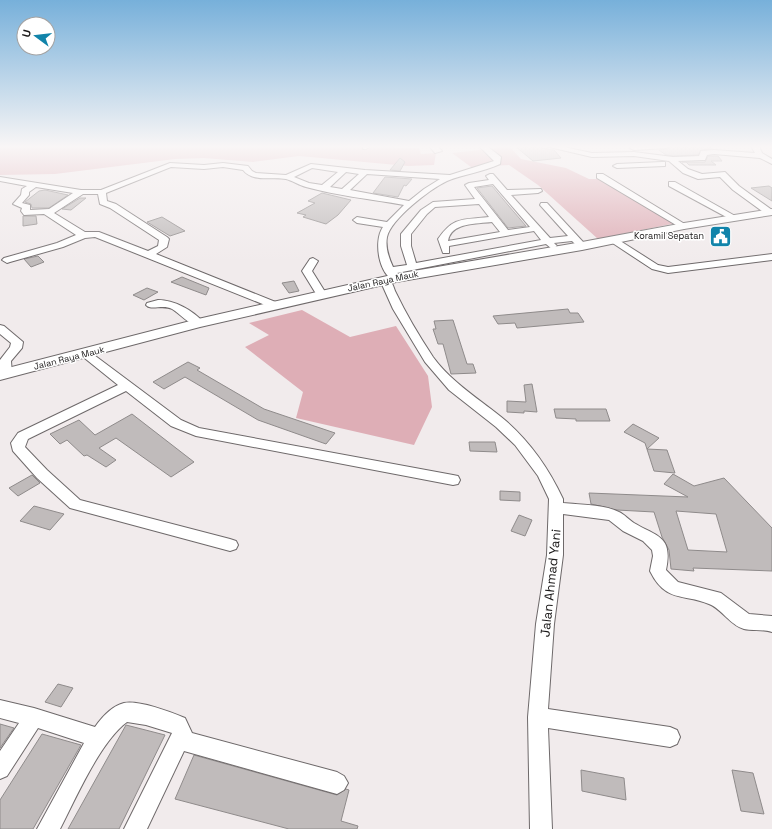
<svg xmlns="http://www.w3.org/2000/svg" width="772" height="829" viewBox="0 0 772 829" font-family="'Space Grotesk',sans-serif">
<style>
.green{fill:#deaeb6}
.building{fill:#c0bbbb;stroke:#8f8b8b;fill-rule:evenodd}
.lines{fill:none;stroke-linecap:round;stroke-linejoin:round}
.minor-casing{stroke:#6e696a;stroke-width:2}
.major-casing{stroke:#6e696a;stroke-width:2}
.minor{fill:#fff;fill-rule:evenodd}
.major{fill:#fff;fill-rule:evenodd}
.labels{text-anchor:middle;stroke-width:3;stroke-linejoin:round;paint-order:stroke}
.far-poi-label{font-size:9px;fill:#191717;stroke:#fff;text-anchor:end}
.far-street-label{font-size:9px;fill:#191717;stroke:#fff}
.near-street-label{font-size:13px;fill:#191717;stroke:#fff}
</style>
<rect width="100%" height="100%" fill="#f1ebec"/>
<g class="green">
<polygon points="0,146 353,146 419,148 421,154 436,153 434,165 408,166 299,156 253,162 204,158 175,159 55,174 0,175"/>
<polygon points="494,146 509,146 521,159 566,168 589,179 609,179 681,222 598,239 538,185 509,165 471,167 452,153 497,148"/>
<polygon points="302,310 350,337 396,326 428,376 432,407 414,445 296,418 303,392 245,347 269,335 249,323"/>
</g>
<g class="building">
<polygon points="515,146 539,146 542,148 554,150 561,158 533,161"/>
<polygon points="671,146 709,146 712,149 701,150 698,155 673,156 666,155 659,150 667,149"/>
<polygon points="708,156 718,156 722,161 711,161 716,165 689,165 686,162 682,162 705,162"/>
<polygon points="400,158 405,162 400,171 390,170"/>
<polygon points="385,177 412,179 406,186 404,185 398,197 373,193"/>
<polygon points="492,186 508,205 526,226 508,228 477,188"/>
<polygon points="769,186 772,188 772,201 751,188"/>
<polygon points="45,190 68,195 49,208 32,208 31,204 25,202 39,191"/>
<polygon points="322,193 351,200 338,215 326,224 303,217 306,215 297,213 315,203 308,201"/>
<polygon points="80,198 86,198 71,210 62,209"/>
<polygon points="23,216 36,216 37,224 23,226"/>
<polygon points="162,217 185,231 170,236 147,222"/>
<polygon points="38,256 44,262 31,267 24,259"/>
<polygon points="182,277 209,288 206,295 171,282"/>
<polygon points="294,281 299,291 289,293 282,283"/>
<polygon points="147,288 158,292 144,300 133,295"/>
<polygon points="568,309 570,313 578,313 584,322 517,328 515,323 498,324 493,316"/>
<polygon points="453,320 467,364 473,364 476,373 451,374 443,344 438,344 433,329 436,329 434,321"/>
<polygon points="188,362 200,368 197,370 264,409 335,433 326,444 258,420 185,377 164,389 153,382"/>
<polygon points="532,384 537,412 524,411 524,413 507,412 507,401 526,402 524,385"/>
<polygon points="554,409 606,409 610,421 576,421 576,419 556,418"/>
<polygon points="132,414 194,462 171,477 116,438 99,448 116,460 106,467 87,455 84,456 67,440 60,444 50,434 79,420 95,435"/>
<polygon points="633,424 659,438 647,449 667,450 675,473 654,471 645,443 624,432"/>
<polygon points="469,442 495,442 497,452 470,451"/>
<path d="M673,474L694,486L724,478L772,528V571L693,568L694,571L671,569L669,550L662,537L654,512L617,510L591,504L589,493L688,497L664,484ZM676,511L716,514L727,552L688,550Z"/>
<polygon points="32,475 40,483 18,496 9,488"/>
<polygon points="500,491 520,492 520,501 500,500"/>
<polygon points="34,506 64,514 50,530 20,521"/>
<polygon points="519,515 532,520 525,536 511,531"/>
<polygon points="58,684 73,688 61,707 45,702"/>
<polygon points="0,724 14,728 0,748"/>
<polygon points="126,725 165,735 119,829 68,829"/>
<polygon points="42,734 81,745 33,829 0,829 0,800"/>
<polygon points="194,755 337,795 346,789 349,790 341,821 358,826 357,829 289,829 175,799"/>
<polygon points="581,770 624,778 626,800 582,791"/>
<polygon points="732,770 753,773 764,814 741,811"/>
</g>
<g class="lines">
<defs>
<g id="minor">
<polygon points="363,146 371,146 366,149 363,149"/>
<polygon points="429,146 437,146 442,151 435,153"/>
<path d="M479,146H487L501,157L500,164C483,172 464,174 447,181C430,189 391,219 387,237C385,248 389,258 393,267L407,265L401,246V234L421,210L433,202L475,199L465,185L469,183L489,180L486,176L490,174H493L507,190L541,189L542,191L538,193L511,195L550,238L568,236L540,205L541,203H547L584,243L582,245H576L572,241L554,243L557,246L552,249L546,244L397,273L401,278L396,281C379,277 373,241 383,227L357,223L353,220L357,217L387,222L404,205C371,199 338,196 306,187C299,185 293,181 286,179C272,176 253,183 243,170L223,167L204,169L171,167L106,193L107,201L116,204L167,237L169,239L167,247L156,254L278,303L279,305L278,307H270L95,237L85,238L63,247L10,262L7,263L2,260L4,258L57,243L76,235L44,214L24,215L21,211L22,208L13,204L21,195L22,189L27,186L0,181V177L81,190H101L170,163L204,165L223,163L248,166L252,171L256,173L286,175L311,164L365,170L450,175L494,161ZM312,168L338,172L322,185L309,183L294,177ZM346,172L359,174L342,189L330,187ZM367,174L440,179L424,189L409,201L350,190ZM493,184L530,227L508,230L474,187ZM36,187L73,193L49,209L30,210V205L22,203L29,195V192ZM83,194H98L100,204L110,208L159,240L158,246L148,251L99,232H85L54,213ZM479,204L489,217C463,220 454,216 438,239L443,253H449V246L534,231L541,240L416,263L411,246V234L427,214L435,207ZM492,222L500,232L448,241C451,222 477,224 492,222Z"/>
<polygon points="545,146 559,146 592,153 634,152 673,157 699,156 701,151 714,150 755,153 751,146 759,146 762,153 772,159 772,164 760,158 714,154 707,155 705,160 702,160 678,161 688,169 702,174 725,172 739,186 772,210 772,214 766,214 733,190 720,177 698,179 683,173 669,161 634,156 592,157"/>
<polygon points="631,146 670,146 666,148 634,150 630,148"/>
<polygon points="662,162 665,162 665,166 617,168 613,166 617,164"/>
<polygon points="597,174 603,174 688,226 684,229 681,228 597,178"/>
<polygon points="669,182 675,182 737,217 733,220 730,219 669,186"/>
<polygon points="614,237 658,265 668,267 772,254 772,260 668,273 652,269 611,242 611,238"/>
<polygon points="313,258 318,261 312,271 327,295 326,297 318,297 302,271 310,259"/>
<path d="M385,277C391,279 393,285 395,291C406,314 419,336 433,357C453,384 481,400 506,421C531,443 549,469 563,499V503C581,505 603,504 619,512C624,514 629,520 634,523C658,537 673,536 666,570L678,582L721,593L749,614L772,616V632C763,629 753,631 744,629C730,625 722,609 709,604C682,593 666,603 650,571L653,556L652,550L643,541L623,531L609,520L563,514V555L554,624L548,709L670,727L677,730L680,737L677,744L670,747L548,728L552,829H530L528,717L536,624L547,555L549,499L538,476L515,445L496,427L449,390L425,362L393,309L380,280Z"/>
<path d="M158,300C174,300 193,310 204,323L202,325C191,328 181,314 172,309C163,304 151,311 146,305L147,303Z"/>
<polygon points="0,325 4,326 23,342 22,348 11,361 12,374 6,378 0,374 0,360 10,347 11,343 0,334"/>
<polygon points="86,350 90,352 181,420 199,428 453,475 458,476 460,480 458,484 453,485 196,436 171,426 126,391 28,439 25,447 47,470 80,500 230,539 236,541 238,545 236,549 230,551 70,508 37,478 13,451 11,443 18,433 118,385 82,356 80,354 82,352"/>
<path d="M0,700L34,708L95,727C102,717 112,706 124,703C139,700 171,712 185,718L192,733L337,772L344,776L348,783L344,790L337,794L184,751L147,829H124L172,733L146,725L127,722C100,742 76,798 60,829H37L84,743L38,728L7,776L0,779V751L19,723L0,718Z"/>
</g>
<polygon id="major" points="772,209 772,215 684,229 582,250 396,282 200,327 0,380 0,370 198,319 396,274 582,242 684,223"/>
</defs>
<use href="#minor" class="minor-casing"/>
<use href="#major" class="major-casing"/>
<use href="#minor" class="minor"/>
<use href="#major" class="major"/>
</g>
<linearGradient id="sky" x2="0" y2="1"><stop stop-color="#77b0da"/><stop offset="0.56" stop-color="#f9f6f6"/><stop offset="1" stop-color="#f9f6f6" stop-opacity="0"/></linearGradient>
<rect width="772" height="262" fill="url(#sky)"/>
<defs>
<symbol id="civic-square" viewBox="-11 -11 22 22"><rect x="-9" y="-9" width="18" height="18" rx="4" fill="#1184aa" stroke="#fff"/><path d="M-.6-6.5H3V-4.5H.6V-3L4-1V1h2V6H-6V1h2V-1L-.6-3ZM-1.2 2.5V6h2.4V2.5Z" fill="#fff"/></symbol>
</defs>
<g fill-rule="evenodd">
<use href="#civic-square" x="708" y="224" width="25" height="25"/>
</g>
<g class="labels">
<g class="far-poi-label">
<text x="704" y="239">Koramil Sepatan</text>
</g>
<g class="far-street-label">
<text transform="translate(383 281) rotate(-12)" y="3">Jalan Raya Mauk</text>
<text transform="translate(69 358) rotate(-14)" y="3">Jalan Raya Mauk</text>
</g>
<g class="near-street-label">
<text transform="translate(550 583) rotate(-84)" y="5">Jalan Ahmad Yani</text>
</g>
</g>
<g transform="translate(36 36) rotate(285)"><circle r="19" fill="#ffffff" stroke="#a3a2a2"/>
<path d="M0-3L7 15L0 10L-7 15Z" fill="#1184aa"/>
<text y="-6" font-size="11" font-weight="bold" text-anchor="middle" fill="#191717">U</text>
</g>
</svg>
